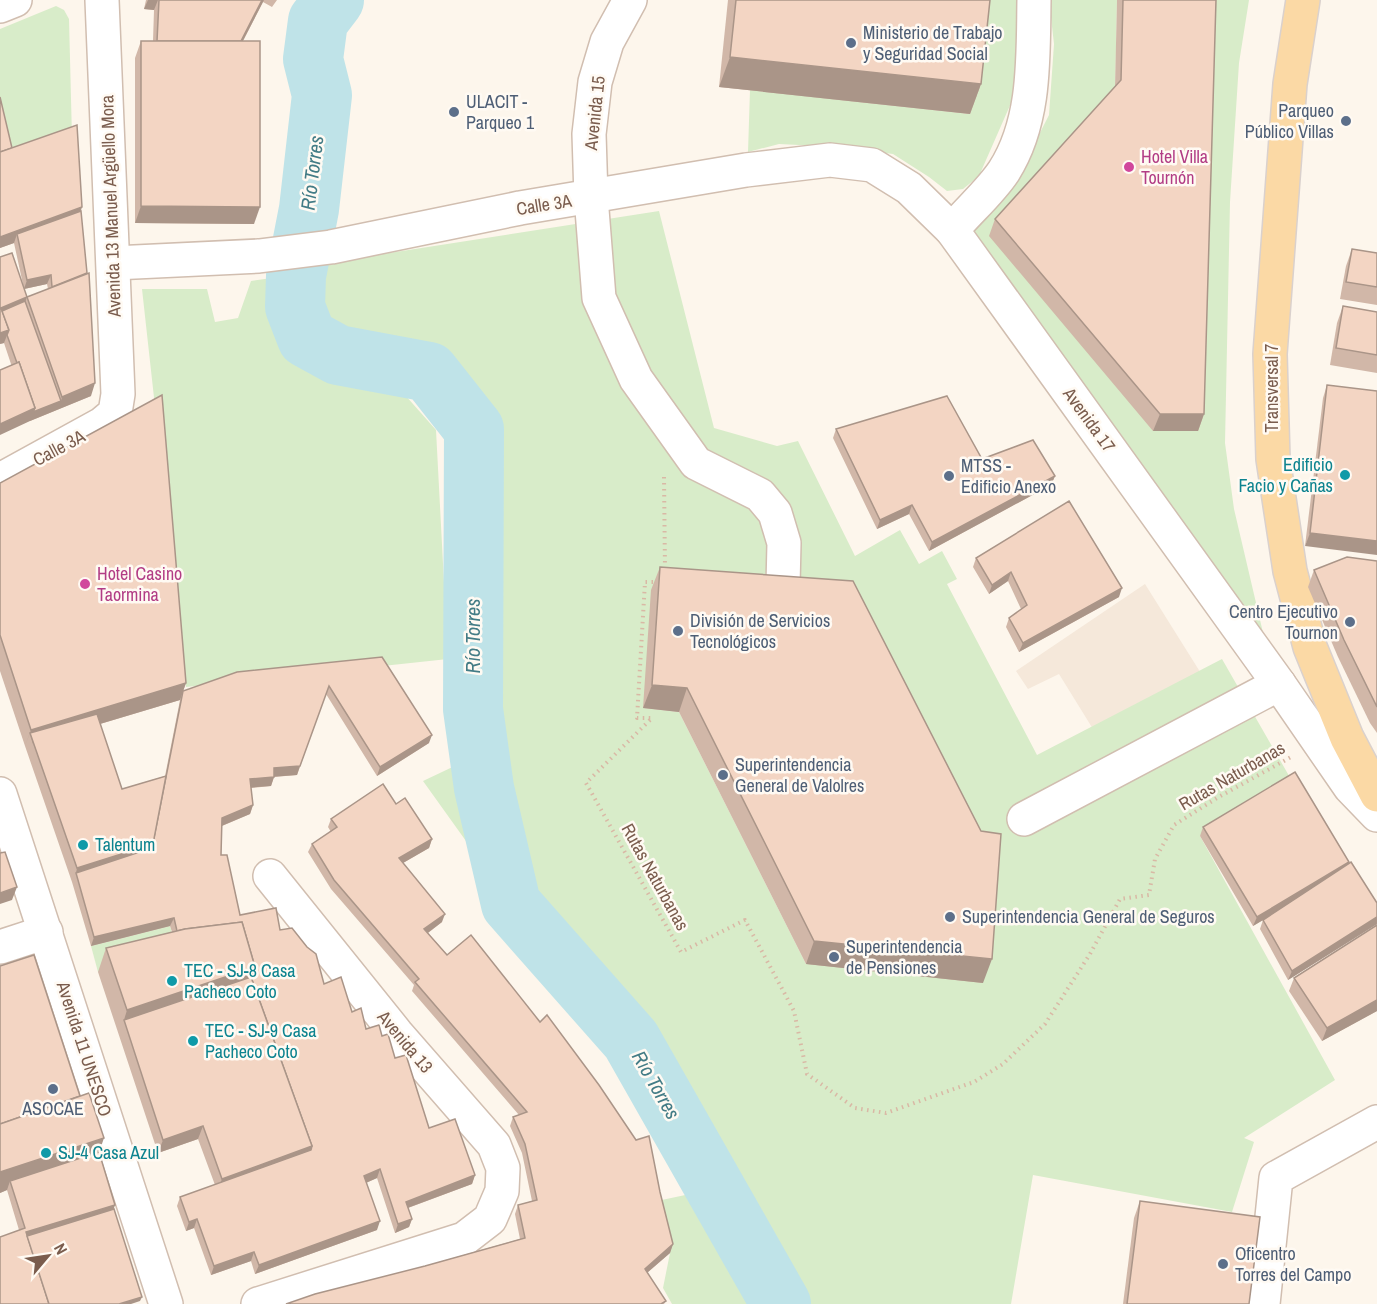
<svg xmlns="http://www.w3.org/2000/svg" width="1377" height="1304" viewBox="0 0 1377 1304" font-family="'Archivo Narrow',sans-serif">
<style>
.residential{fill:#f5e8da}
.green{fill:#d8ecc9;fill-rule:evenodd}
.lines{fill:none;stroke-linecap:round;stroke-linejoin:round}
.river{stroke:#bfe3e8;stroke-width:60}
.minor-casing{stroke:#d1beb0;stroke-width:36}
.major-casing{stroke:#dad1cd;stroke-width:36}
.path{stroke:#d9b8a5;stroke-width:4;stroke-dasharray:1.5 4.5;stroke-linecap:butt}
.minor{stroke:#fff;stroke-width:33}
.major{stroke:#fbd9a5;stroke-width:33}
.wall{fill:#d1b7a8;fill-rule:evenodd}
.shaded-wall{fill:#aa9588}
.building{fill:#f3d5c3;stroke:#aa9588;stroke-width:1.5}
.service-dot{fill:#5c6f8a;stroke:#fffaf3;stroke-width:2}
.hotel-dot{fill:#d1479c;stroke:#fffaf3;stroke-width:2}
.culture-dot{fill:#0f9aa8;stroke:#fffaf3;stroke-width:2}
.labels{text-anchor:middle;stroke-width:5;stroke-linejoin:round;paint-order:stroke}
.service-label{font-size:18px;fill:#4e5e75;stroke:#fffaf3;text-anchor:start}
.street-label{font-size:18px;fill:#7a5c4d;stroke:#fffaf3}
.hotel-label{font-size:18px;fill:#b23c85;stroke:#fffaf3;text-anchor:start}
.culture-label{font-size:18px;fill:#0d838f;stroke:#fffaf3;text-anchor:start}
.water-label{font-size:20px;font-style:italic;fill:#437c86;stroke:#fffaf3}
</style>
<rect width="100%" height="100%" fill="#fdf6ec"/>
<polygon class="residential" points="1145,584 1202,675 1093,729 1059,674 1028,689 1016,671"/>
<g class="green">
<polygon points="982,0 1021,0 1015,94 979,176 963,189 947,191 929,177 893,154 839,147 779,144 748,152 750,90 970,114"/>
<polygon points="1049,0 1117,0 1115,97 1210,0 1249,0 1239,63 1230,202 1225,443 1234,509 1268,654 972,229 1013,186 1049,115 1054,44"/>
<polygon points="56,6 64,10 69,19 72,138 9,160 0,120 0,29"/>
<path d="M659,211L714,428L777,446L798,441L855,556L900,530L919,564L942,551L957,579L947,584L1037,755L1222,659L1292,781L1200,836L1335,1080L1244,1138L1254,1142L1232,1212L1033,1175L1011,1304H781L631,1040L511,904L423,781L480,754L473,709L474,429L429,372L320,336L321,319L309,308L312,265ZM844,604L806,964L679,712L644,708Z"/>
<polygon points="279,277 282,333 332,373 390,378 436,430 448,659 186,687 142,289 207,289 215,322 238,318 251,281"/>
<polygon points="170,926 177,952 98,972 91,946"/>
<polygon points="690,1194 758,1304 672,1304 663,1288 670,1253 657,1201"/>
</g>
<g class="lines">
<polyline class="river" points="334,0 318,21 313,59 322,95 309,209 296,276 295,307 307,338 338,355 429,372 474,429 473,709 484,788 511,904 631,1040 781,1304"/>
<defs>
<g id="minor">
<polyline points="630,0 607,42 595,82 589,134 591,197 599,298 636,379 696,463 760,495 775,513 784,543 783,585"/>
<path d="M1034,0C1033,57 1036,121 1004,171C991,191 968,211 952,230L1279,684L1350,787L1377,815"/>
<polyline points="0,6 15,0"/>
<polyline points="114,263 259,256 331,247 520,208 746,170 830,160 872,165 909,188 952,230"/>
<polyline points="0,480 102,424 115,413 118,394 102,0"/>
<polyline points="0,794 166,1304"/>
<polyline points="1024,819 1279,684"/>
<polyline points="0,947 46,932"/>
<polyline points="258,1304 464,1239 490,1219 502,1191 503,1168 494,1145 397,1034 270,876"/>
<polyline points="1263,1304 1276,1178 1377,1122"/>
</g>
<polyline id="major" points="1303,0 1290,84 1270,354 1273,459 1290,571 1310,647 1347,738 1377,795"/>
</defs>
<use href="#minor" class="minor-casing"/>
<use href="#major" class="major-casing"/>
<g class="path">
<polyline points="664,477 665,571"/>
<polyline points="659,582 645,582 637,718 652,718 586,783 681,952 745,920 794,1011 807,1074 855,1108 886,1113 974,1082 1003,1064 1045,1024 1090,954 1120,899 1149,895 1155,859 1174,825 1217,798 1291,757"/>
</g>
<use href="#minor" class="minor"/>
<use href="#major" class="major"/>
</g>
<g class="wall">
<polygon points="146,0 277,0 272,7 263,2 243,41 254,224 135,223 135,58 141,41 153,41 154,10 144,9"/>
<polygon points="728,0 990,0 981,84 970,114 719,87"/>
<polygon points="1117,0 1216,0 1204,414 1198,431 1153,431 989,236 995,219 1115,87"/>
<polygon points="0,97 12,148 81,211 91,396 30,421 4,343 0,344 27,297 25,301 27,297 48,289 47,284 24,289 14,243 0,248"/>
<polygon points="1352,249 1377,253 1377,305 1340,299 1346,266"/>
<polygon points="1343,306 1377,312 1377,373 1330,365 1337,323"/>
<polygon points="1327,385 1377,391 1305,546 1323,398"/>
<polygon points="836,429 982,459 1055,476 1051,485 929,551 909,514 877,529 833,438"/>
<path d="M0,483L186,683L183,691L382,657L429,743L377,776L326,694L297,775L274,777L271,786L251,788L253,805L250,814L222,826L221,855L240,915L280,930L324,984L352,1012L366,1029L382,1036L395,1058L429,1128L475,1175L472,1184L408,1208L412,1219L409,1227L395,1233L377,1178L366,1183L377,1230L255,1274L251,1261L211,1275L194,1228L186,1231L177,1206L180,1197L215,1185L198,1139L158,1153L98,972L106,948L172,932L170,926L91,946L72,882L25,746L0,671ZM180,700L165,776L122,789L100,724Z"/>
<polygon points="976,558 1119,597 1019,652 1006,627 1009,618 1021,609 1008,581 989,594 973,567"/>
<polygon points="1377,561 1377,733 1370,723 1338,657 1308,587 1314,570"/>
<polygon points="660,567 981,831 983,983 806,964 679,712 643,708 651,590"/>
<polygon points="396,804 432,839 429,848 403,863 442,922 428,933 660,1192 673,1244 670,1253 647,1273 666,1301 664,1304 286,1304 425,1266 520,1239 515,1214 518,1205 532,1201 522,1153 510,1126 513,1117 519,1115 412,991 414,985 331,889 308,852 312,844 331,832 328,827 331,819"/>
<polygon points="1203,827 1348,864 1377,903 1377,924 1288,980 1260,929 1263,920 1253,926 1200,836"/>
<polygon points="1377,925 1377,1011 1322,1041 1289,991 1294,978"/>
<polygon points="0,966 99,1152 114,1209 140,1301 19,1230 7,1190 0,1193"/>
<polygon points="1140,1201 1249,1304 1123,1304 1134,1218"/>
</g>
<g class="shaded-wall">
<polygon points="148,0 158,0 154,10 144,9"/>
<polygon points="262,0 264,0 234,58 239,45"/>
<polygon points="730,57 981,84 970,114 719,87"/>
<polygon points="141,206 260,207 254,224 135,223"/>
<polygon points="82,207 78,220 17,234 14,243 0,248 0,237"/>
<polygon points="51,275 47,284 24,289 27,280"/>
<polygon points="27,297 22,310 2,318 1,308"/>
<polygon points="9,330 4,343 0,344 0,333"/>
<polygon points="95,383 91,396 30,421 0,435 0,424 35,408 61,401 62,397"/>
<polygon points="1160,414 1204,414 1198,431 1153,431"/>
<polygon points="1055,476 1051,485 929,551 932,542"/>
<polygon points="912,505 909,514 877,529 880,520"/>
<polygon points="1310,533 1377,541 1377,555 1305,546"/>
<polygon points="1011,572 1008,581 989,594 992,585"/>
<polygon points="1122,588 1119,597 1019,652 1023,643"/>
<polygon points="186,683 180,700 33,744 30,733 25,746 31,730"/>
<polygon points="652,685 687,688 679,712 643,708"/>
<polygon points="432,735 429,743 377,776 380,767"/>
<polygon points="300,766 297,775 270,777 274,768"/>
<polygon points="274,777 271,786 246,788 250,779"/>
<polygon points="253,805 250,814 219,827 222,818"/>
<polygon points="432,839 429,848 396,867 399,858"/>
<polygon points="153,844 148,857 76,873 77,868"/>
<polygon points="1349,862 1346,871 1253,926 1257,917"/>
<polygon points="17,887 12,900 0,904 0,893"/>
<polygon points="445,914 442,922 421,938 424,929"/>
<polygon points="1377,917 1377,924 1288,980 1292,971"/>
<polygon points="174,918 170,926 91,946 94,937"/>
<polygon points="814,941 992,959 983,983 806,964"/>
<polygon points="255,967 246,990 124,1020 127,1010"/>
<polygon points="1377,1000 1377,1011 1322,1041 1327,1028"/>
<polygon points="203,1126 198,1139 158,1153 163,1140"/>
<polygon points="104,1138 96,1161 10,1181 7,1190 0,1193 0,1172"/>
<polygon points="312,1146 308,1159 217,1192 222,1179"/>
<polygon points="380,1169 377,1178 361,1185 364,1176"/>
<polygon points="475,1175 472,1184 402,1210 406,1202"/>
<polygon points="115,1205 112,1214 25,1240 26,1232"/>
<polygon points="197,1219 194,1228 186,1231 189,1222"/>
<polygon points="412,1219 409,1227 395,1233 398,1224"/>
<polygon points="380,1221 377,1230 255,1274 259,1265"/>
<polygon points="673,1244 670,1253 641,1278 645,1269"/>
<polygon points="254,1252 251,1261 211,1275 214,1266"/>
<polygon points="142,1297 140,1301 131,1304 119,1304"/>
</g>
<g class="building">
<polygon points="159,0 262,0 241,41 157,41"/>
<polygon points="736,0 990,0 981,84 730,57"/>
<polygon points="1123,0 1216,0 1204,414 1160,414 995,219 1121,80"/>
<polygon points="141,41 260,41 260,207 141,206"/>
<polygon points="0,97 12,148 0,152"/>
<polygon points="77,125 82,207 0,237 0,152"/>
<polygon points="81,211 87,273 52,287 51,275 27,280 17,234"/>
<polygon points="1352,249 1377,253 1377,287 1346,282"/>
<polygon points="12,253 27,297 1,308 9,330 0,333 0,257"/>
<polygon points="89,273 95,383 62,397 27,297"/>
<polygon points="25,301 61,401 33,412 35,408 19,362 17,363 7,335 9,330 2,311"/>
<polygon points="1343,306 1377,312 1377,355 1336,348"/>
<polygon points="19,362 35,408 0,424 0,370"/>
<polygon points="1327,385 1377,391 1377,541 1310,533"/>
<polygon points="162,395 186,683 31,730 0,635 0,483"/>
<polygon points="947,396 982,459 1033,440 1055,476 932,542 912,505 880,520 836,429"/>
<polygon points="1069,501 1122,588 1023,643 1009,618 1027,605 1011,572 992,585 976,558"/>
<polygon points="1347,557 1377,561 1377,707 1344,640 1314,570"/>
<polygon points="660,567 853,581 981,831 1001,834 992,959 814,941 687,688 652,685"/>
<polygon points="382,657 432,735 380,767 329,686 300,766 274,768 274,777 250,779 253,805 222,818 221,855 227,855 240,915 276,908 280,930 292,928 307,947 316,954 324,984 341,977 352,1012 361,1008 366,1029 379,1025 382,1036 388,1034 395,1058 406,1055 429,1128 455,1119 475,1175 406,1202 412,1219 398,1224 380,1169 364,1176 380,1221 259,1265 254,1252 214,1266 197,1219 189,1222 180,1197 311,1150 312,1146 251,977 255,967 242,922 185,929 177,931 174,918 94,937 76,873 152,848 183,691 237,672"/>
<polygon points="97,714 122,789 166,776 153,844 77,868 30,733"/>
<polygon points="1295,772 1349,862 1257,917 1203,827"/>
<polygon points="383,784 396,804 405,798 432,839 399,858 445,914 424,929 447,955 471,935 540,1022 547,1015 599,1085 636,1140 649,1136 660,1192 673,1244 645,1269 666,1301 661,1304 286,1304 315,1294 425,1266 525,1238 518,1205 537,1200 525,1144 513,1117 527,1112 415,982 419,979 334,880 312,844 337,827 331,819"/>
<polygon points="5,852 17,887 0,893 0,853"/>
<polygon points="1351,862 1377,903 1377,917 1292,971 1263,920"/>
<polygon points="242,922 255,967 127,1010 106,948 185,929"/>
<polygon points="1377,925 1377,1000 1327,1028 1294,978"/>
<polygon points="34,955 80,1096 0,1124 0,966"/>
<polygon points="251,977 312,1146 222,1179 203,1126 163,1140 124,1020"/>
<polygon points="89,1093 104,1138 0,1172 0,1124"/>
<polygon points="99,1152 115,1205 26,1232 49,1304 0,1304 0,1237 25,1228 10,1181"/>
<polygon points="1140,1201 1260,1217 1249,1304 1127,1304"/>
<polygon points="114,1209 142,1297 119,1304 49,1304 27,1236"/>
</g>
<g class="service-dot">
<circle cx="851" cy="43" r="6"/>
<circle cx="454" cy="112" r="6"/>
<circle cx="1346" cy="121" r="6"/>
<circle cx="949" cy="476" r="6"/>
<circle cx="1350" cy="622" r="6"/>
<circle cx="678" cy="631" r="6"/>
<circle cx="723" cy="775" r="6"/>
<circle cx="950" cy="917" r="6"/>
<circle cx="834" cy="957" r="6"/>
<circle cx="53" cy="1089" r="6"/>
<circle cx="1223" cy="1264" r="6"/>
</g>
<g class="hotel-dot">
<circle cx="1129" cy="167" r="6"/>
<circle cx="85" cy="584" r="6"/>
</g>
<g class="culture-dot">
<circle cx="1345" cy="475" r="6"/>
<circle cx="83" cy="845" r="6"/>
<circle cx="172" cy="981" r="6"/>
<circle cx="193" cy="1041" r="6"/>
<circle cx="46" cy="1153" r="6"/>
</g>
<g class="labels">
<g class="service-label">
<text x="863" y="39">Ministerio de Trabajo<tspan x="863" dy="21">y Seguridad Social</tspan></text>
<text x="466" y="108">ULACIT -<tspan x="466" dy="21">Parqueo 1</tspan></text>
<text x="1334" y="117" text-anchor="end">Parqueo<tspan x="1334" dy="21">Público Villas</tspan></text>
<text x="961" y="472">MTSS -<tspan x="961" dy="21">Edificio Anexo</tspan></text>
<text x="1338" y="618" text-anchor="end">Centro Ejecutivo<tspan x="1338" dy="21">Tournon</tspan></text>
<text x="690" y="627">División de Servicios<tspan x="690" dy="21">Tecnológicos</tspan></text>
<text x="735" y="771">Superintendencia<tspan x="735" dy="21">General de Valolres</tspan></text>
<text x="962" y="923">Superintendencia General de Seguros</text>
<text x="846" y="953">Superintendencia<tspan x="846" dy="21">de Pensiones</tspan></text>
<text x="53" y="1115" text-anchor="middle">ASOCAE</text>
<text x="1235" y="1260">Oficentro<tspan x="1235" dy="21">Torres del Campo</tspan></text>
</g>
<g class="street-label">
<text transform="translate(595 113) rotate(-84)" y="6">Avenida 15</text>
<text transform="translate(544 205) rotate(-9)" y="6">Calle 3A</text>
<text transform="translate(111 206) rotate(-92)" y="6">Avenida 13 Manuel Argüello Mora</text>
<text transform="translate(1272 388) rotate(-90)" y="6">Transversal 7</text>
<text transform="translate(1089 420) rotate(54)" y="6">Avenida 17</text>
<text transform="translate(59 448) rotate(-28)" y="6">Calle 3A</text>
<text transform="translate(1232 776) rotate(-30)" y="6">Rutas Naturbanas</text>
<text transform="translate(655 877) rotate(61)" y="6">Rutas Naturbanas</text>
<text transform="translate(405 1042) rotate(50)" y="6">Avenida 13</text>
<text transform="translate(84 1049) rotate(72)" y="6">Avenida 11 UNESCO</text>
</g>
<g class="hotel-label">
<text x="1141" y="163">Hotel Villa<tspan x="1141" dy="21">Tournón</tspan></text>
<text x="97" y="580">Hotel Casino<tspan x="97" dy="21">Taormina</tspan></text>
</g>
<g class="culture-label">
<text x="1333" y="471" text-anchor="end">Edificio<tspan x="1333" dy="21">Facio y Cañas</tspan></text>
<text x="95" y="851">Talentum</text>
<text x="184" y="977">TEC - SJ-8 Casa<tspan x="184" dy="21">Pacheco Coto</tspan></text>
<text x="205" y="1037">TEC - SJ-9 Casa<tspan x="205" dy="21">Pacheco Coto</tspan></text>
<text x="58" y="1159">SJ-4 Casa Azul</text>
</g>
<g class="water-label">
<text transform="translate(312 173) rotate(-83)" y="7">Río Torres</text>
<text transform="translate(473 636) rotate(-90)" y="7">Río Torres</text>
<text transform="translate(656 1085) rotate(60)" y="7">Río Torres</text>
</g>
</g>
<g transform="translate(48 1256) rotate(61)" stroke="#fffaf3" stroke-width="4.5" paint-order="stroke">
<path d="M0-4.5L10 22L0 15L-10 22Z" fill="#7a5c4d"/>
<text y="-9" font-size="16" font-weight="bold" text-anchor="middle" fill="#7a5c4d">N</text>
</g>
</svg>
